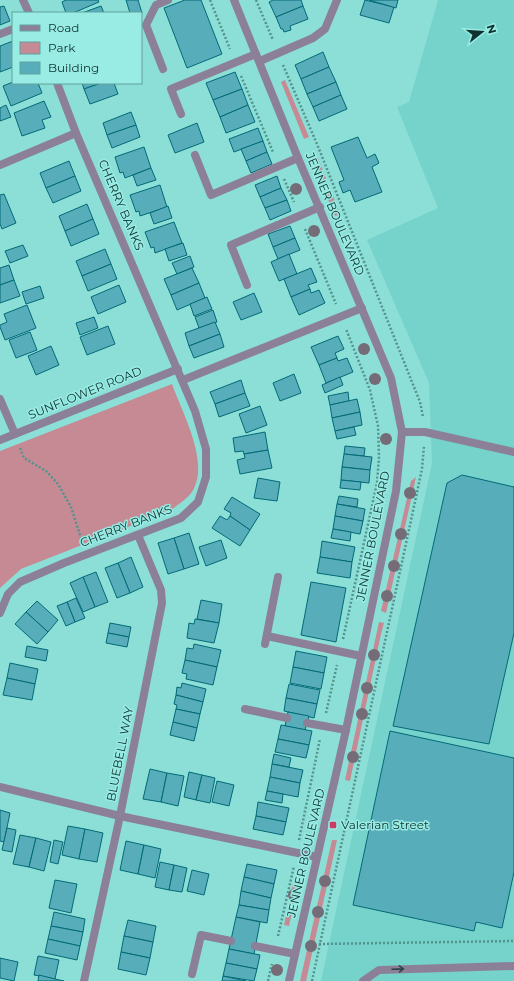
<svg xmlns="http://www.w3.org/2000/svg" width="514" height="981" viewBox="0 0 514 981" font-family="Montserrat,sans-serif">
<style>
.built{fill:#76d3cc}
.green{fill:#c58a94}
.building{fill:#58adba;stroke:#026a76}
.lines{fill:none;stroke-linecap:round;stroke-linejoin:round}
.path{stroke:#54928d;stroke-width:2.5;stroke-dasharray:2 2;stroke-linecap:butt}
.lane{stroke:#8c8098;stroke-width:8}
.street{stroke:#8c8098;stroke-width:8}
.tree{fill:#746d77}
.oneway{stroke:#2e464a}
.poi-dot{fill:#cb3d64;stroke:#99ece4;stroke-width:1.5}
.labels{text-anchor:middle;stroke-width:3;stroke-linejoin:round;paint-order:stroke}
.street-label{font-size:12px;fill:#0e3230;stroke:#99ece4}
.poi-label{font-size:12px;fill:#0e3230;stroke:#99ece4;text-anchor:start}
</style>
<rect width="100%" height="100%" fill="#8cdfd7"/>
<polygon class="built" points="438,0 514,0 514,981 321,981 432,463 429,383 367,240 438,208 397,107 409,102"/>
<g class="green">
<polygon points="285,80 309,137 304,139 281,82"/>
<polygon points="318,158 340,214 335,216 312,160"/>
<path d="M172,384C182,412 207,457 195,486C191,497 180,503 171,510L21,569L0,588V451Z"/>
<polygon points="416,477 386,613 381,611 411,481"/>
<polygon points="379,622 384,623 381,634 350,781 345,780"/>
<polygon points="332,840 337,840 306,981 300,981"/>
<polygon points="293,883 298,884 289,926 284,925"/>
</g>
<g class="building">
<polygon points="66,0 98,0 99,2 73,13 66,13 62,2"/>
<polygon points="126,0 138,0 142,13 130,13"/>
<polygon points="185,0 201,0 222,54 187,68 164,8"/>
<polygon points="273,0 301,0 303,6 276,17 269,2"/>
<polygon points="365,0 394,7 389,23 360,15"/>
<polygon points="369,0 398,0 396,8"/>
<polygon points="4,6 10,21 0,25 0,7"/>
<polygon points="101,6 104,13 82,13"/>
<polygon points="303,6 308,19 290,26 291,30 284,32 283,29 281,29 276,17"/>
<polygon points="13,41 13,67 0,72 0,46"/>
<polygon points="323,52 329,67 301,79 295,65"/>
<polygon points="329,67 336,82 307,94 301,79"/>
<polygon points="235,72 242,89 213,100 206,83"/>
<polygon points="13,82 38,83 42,93 11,106 3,86"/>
<polygon points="336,82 341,95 313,107 307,94"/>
<polygon points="82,83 101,83 84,89"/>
<polygon points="101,83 114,83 118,94 90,104 84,89"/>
<polygon points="242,89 248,105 220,117 213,100"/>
<polygon points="341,95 347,109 319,121 313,107"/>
<polygon points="44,101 51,117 42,120 45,128 22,136 14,113"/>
<polygon points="6,105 11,117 0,121 0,108"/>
<polygon points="248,105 255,122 226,133 220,117"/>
<polygon points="131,112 136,125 107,135 103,123"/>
<polygon points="197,123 204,142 175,153 168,135"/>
<polygon points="136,125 140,137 112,148 107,135"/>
<polygon points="258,128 263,141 234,152 229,139"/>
<polygon points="358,137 367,158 375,154 379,163 372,167 382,192 355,202 350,190 343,193 339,182 344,180 331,147"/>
<polygon points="263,141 267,152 246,161 241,149"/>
<polygon points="144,147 151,168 125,178 123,172 120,173 115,157"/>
<polygon points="267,152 272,164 251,173 246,161"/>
<polygon points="69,161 75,176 46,188 40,173"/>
<polygon points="151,168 156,180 137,186 133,175"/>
<polygon points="75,176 81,191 53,203 46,188"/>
<polygon points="277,176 281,188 260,197 255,185"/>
<polygon points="160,185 167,207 140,216 139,211 136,212 130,195"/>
<polygon points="281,188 287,200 265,208 260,197"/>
<polygon points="4,194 16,223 2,229 0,224 0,195"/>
<polygon points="287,200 291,211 270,220 265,208"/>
<polygon points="87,204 93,219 65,231 59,216"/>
<polygon points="168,206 172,218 154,224 150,213"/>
<polygon points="93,219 99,234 71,246 65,231"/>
<polygon points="174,222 182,243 155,253 154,247 151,248 145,232"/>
<polygon points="290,226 295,238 273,247 268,234"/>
<polygon points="295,238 300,250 278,259 273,247"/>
<polygon points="183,243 187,255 169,261 165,249"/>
<polygon points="23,245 28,256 10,263 5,251"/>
<polygon points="105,249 111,264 82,276 76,261"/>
<polygon points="289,254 297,274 279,281 271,262"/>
<polygon points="190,256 194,267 177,274 172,263"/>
<polygon points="111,264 117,279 88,291 82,276"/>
<polygon points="9,265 14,280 0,285 0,268"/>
<polygon points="192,268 199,283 171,295 164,279"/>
<polygon points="311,268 317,282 308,285 310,289 291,297 284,279"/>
<polygon points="14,280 20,296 0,303 0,285"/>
<polygon points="199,283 205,298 177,310 171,295"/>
<polygon points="119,285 126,302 98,314 91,297"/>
<polygon points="40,286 44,298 26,304 22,292"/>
<polygon points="310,289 311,293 319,290 325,303 299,315 291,297"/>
<polygon points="254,293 262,312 241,320 233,302"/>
<polygon points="207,297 212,309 194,316 190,304"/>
<polygon points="27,305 36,328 5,340 0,327 0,325 7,322 4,314"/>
<polygon points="213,310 217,322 199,328 195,317"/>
<polygon points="94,317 98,328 80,335 76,323"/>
<polygon points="215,322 220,334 189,346 185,333"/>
<polygon points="108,326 115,344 87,355 80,337"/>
<polygon points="30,332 37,350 16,358 9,340"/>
<polygon points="220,334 224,347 194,358 189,346"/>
<polygon points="338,336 344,349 335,353 337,358 319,365 311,347"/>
<polygon points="51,346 59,365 36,375 28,356"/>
<polygon points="337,358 338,361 347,358 353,372 326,383 319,365"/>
<polygon points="294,374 301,393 280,401 273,383"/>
<polygon points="340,377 343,385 325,393 322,385"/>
<polygon points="241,380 245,393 215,404 210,392"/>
<polygon points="348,392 349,401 330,405 328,396"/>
<polygon points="245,393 250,406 219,417 215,404"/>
<polygon points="357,399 360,412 332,418 330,405"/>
<polygon points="260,406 267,425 246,433 239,414"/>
<polygon points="360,412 362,425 335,431 332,418"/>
<polygon points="354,427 356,435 337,439 335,431"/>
<polygon points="265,432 268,450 244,454 243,451 235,452 233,438"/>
<polygon points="345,446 365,448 364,456 344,454"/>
<polygon points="268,450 272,468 240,474 237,460 245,458 244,454"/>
<polygon points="344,454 372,457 370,470 342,467"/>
<polygon points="342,467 370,470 369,483 341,480"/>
<polygon points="462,475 514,487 514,633 489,744 393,726 447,483"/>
<polygon points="258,478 280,482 277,501 254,498"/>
<polygon points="341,480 361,482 360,490 340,488"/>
<polygon points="339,496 358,499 357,507 337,504"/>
<polygon points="232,497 260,514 250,530 230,516 231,513 224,509"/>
<polygon points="337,504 365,509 363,521 335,516"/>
<polygon points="220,516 227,520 230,516 250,530 240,546 212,528"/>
<polygon points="335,516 363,521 360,534 333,529"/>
<polygon points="333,529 351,532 350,541 331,538"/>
<polygon points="189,533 199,564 184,569 174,538"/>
<polygon points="174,538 184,569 168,574 158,543"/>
<polygon points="221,540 227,558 206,566 199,547"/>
<polygon points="322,541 355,547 352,562 320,557"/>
<polygon points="131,557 143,587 130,593 118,563"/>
<polygon points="320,557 352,562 350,578 317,573"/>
<polygon points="118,563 130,593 117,598 105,568"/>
<polygon points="96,572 108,602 95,607 83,577"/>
<polygon points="83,577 95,607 83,612 70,583"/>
<polygon points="311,582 346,588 336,642 301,635"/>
<polygon points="76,598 85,618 75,622 67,602"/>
<polygon points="201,600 222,604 219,623 197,619"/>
<polygon points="37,601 58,620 48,632 26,612"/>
<polygon points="67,602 75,622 66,626 57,606"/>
<polygon points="26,612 48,632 37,644 15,624"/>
<polygon points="195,619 219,623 214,643 187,638 189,623 194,624"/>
<polygon points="110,623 131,627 129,637 108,633"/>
<polygon points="108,633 129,637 127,647 106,643"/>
<polygon points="194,644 221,650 217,667 185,660 187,648 193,649"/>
<polygon points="27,646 48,650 46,661 25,657"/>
<polygon points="296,651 327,657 324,673 293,667"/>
<polygon points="185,660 217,667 213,685 186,679 187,674 182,673"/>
<polygon points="10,663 38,669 35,684 7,678"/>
<polygon points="293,667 324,673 321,689 290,683"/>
<polygon points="7,678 35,684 32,700 3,695"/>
<polygon points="182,683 206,689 203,702 176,695 177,687 181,688"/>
<polygon points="289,684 320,690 317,704 286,698"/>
<polygon points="176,695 203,702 200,714 176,709 177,705 174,704"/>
<polygon points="286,698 317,704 314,718 284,711"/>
<polygon points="176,709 200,714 197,728 173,722"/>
<polygon points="288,712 309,716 305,730 285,726"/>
<polygon points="173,722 197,728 194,741 170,735"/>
<polygon points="281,725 312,731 309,745 278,739"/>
<polygon points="390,731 514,758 514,872 502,928 476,922 474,931 353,905"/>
<polygon points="278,739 309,745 306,758 275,752"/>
<polygon points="274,754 291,758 289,767 272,764"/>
<polygon points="272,764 303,770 300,783 270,777"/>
<polygon points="150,769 167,773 161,802 143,799"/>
<polygon points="189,772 202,775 196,800 184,797"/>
<polygon points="167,773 184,776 178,806 161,802"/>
<polygon points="202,775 215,778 210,803 196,800"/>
<polygon points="270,777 300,783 298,797 267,791"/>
<polygon points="217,781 234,785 229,806 212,802"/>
<polygon points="267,791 283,794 282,803 265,800"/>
<polygon points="258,802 289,808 286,822 256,816"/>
<polygon points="0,810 10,813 4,842 0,841"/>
<polygon points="256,816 286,822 283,835 253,829"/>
<polygon points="68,826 85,829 79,859 62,855"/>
<polygon points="7,828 16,830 12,852 2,850"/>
<polygon points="85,829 103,833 97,862 79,859"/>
<polygon points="20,835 36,838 29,867 13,864"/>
<polygon points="36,838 51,842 44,871 29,867"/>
<polygon points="54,840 63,842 58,864 50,862"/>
<polygon points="126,841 144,845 138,874 120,870"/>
<polygon points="144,845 161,849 155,878 138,874"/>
<polygon points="160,862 174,865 169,890 155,887"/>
<polygon points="247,864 277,870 274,884 244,877"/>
<polygon points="174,865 187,868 182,892 169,890"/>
<polygon points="192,870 209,874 204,895 187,891"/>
<polygon points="244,877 274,884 271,898 241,891"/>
<polygon points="55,880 77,884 71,913 49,908"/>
<polygon points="241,891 271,898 269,910 239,905"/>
<polygon points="239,905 269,910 267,923 236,917"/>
<polygon points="54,912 85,919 83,932 51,926"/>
<polygon points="236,917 260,922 254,954 229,949"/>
<polygon points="128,920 156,926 153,942 124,936"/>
<polygon points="51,926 83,932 80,946 48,939"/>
<polygon points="124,936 153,942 150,958 121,952"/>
<polygon points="48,939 80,946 77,960 45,953"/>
<polygon points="229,949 260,955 257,969 226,963"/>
<polygon points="121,952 150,958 146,975 118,969"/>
<polygon points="38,956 59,960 55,979 34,975"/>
<polygon points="0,958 18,962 14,981 0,978"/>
<polygon points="226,963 257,969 254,981 223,976"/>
<polygon points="39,975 55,979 64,981 38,981"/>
<polygon points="223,976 246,981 222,981"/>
</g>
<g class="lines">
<g class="path">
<polyline points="210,0 230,49"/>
<polyline points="256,0 273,40"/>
<polyline points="283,65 317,144 420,402 423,417"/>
<polyline points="241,76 273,152"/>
<polyline points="284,179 294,202"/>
<polyline points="305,229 336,304"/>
<polyline points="20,448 24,458 46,471 58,484 71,507 82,541"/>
<polyline points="343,639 377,483 379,457 378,426 370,390 346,329"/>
<polyline points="326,713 337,665"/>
<polyline points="299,840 320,739"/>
<polyline points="278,936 294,866"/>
<polyline points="319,944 514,941"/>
<polyline points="268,981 272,964"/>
<polyline points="312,981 422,469 424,446"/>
</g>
<g class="lane">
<polyline points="0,34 13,29"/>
<polyline points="163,69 146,25 156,5 168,0"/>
<polyline points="181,114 171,89 256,54"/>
<polyline points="195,155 211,195 298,158"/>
<polyline points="247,285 231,245 320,207"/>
<polyline points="402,432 425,432 514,452"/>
<polyline points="267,636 361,656"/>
<polyline points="265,644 278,577"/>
<polyline points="245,709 287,718"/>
<polyline points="307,723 346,730"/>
<polyline points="255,946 295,954"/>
<polyline points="192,974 201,935 231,941"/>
<polyline points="363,981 379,970 514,966"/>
</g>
<g class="street">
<polyline points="23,0 29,13"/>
<polyline points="234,0 298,158 391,378 402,432 396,491 346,730 289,981"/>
<polyline points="260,61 313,38 325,29 337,0"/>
<polyline points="0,165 76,133"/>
<polyline points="183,380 362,308"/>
<polyline points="0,399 15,434"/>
<polyline points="0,440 178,369"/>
<polyline points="0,613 8,594 20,582 64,563 181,518 198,502 206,477 206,449 195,411 76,133 57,83"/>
<polyline points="0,787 120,816 317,857"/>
<polyline points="84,981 120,816 162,603 161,590 138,535"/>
</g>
</g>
<g class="tree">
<circle cx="296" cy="189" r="6"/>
<circle cx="314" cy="231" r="6"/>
<circle cx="364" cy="349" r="6"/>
<circle cx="375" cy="379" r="6"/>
<circle cx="386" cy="439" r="6"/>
<circle cx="410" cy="493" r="6"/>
<circle cx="401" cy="534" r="6"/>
<circle cx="394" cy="566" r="6"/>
<circle cx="387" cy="596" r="6"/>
<circle cx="374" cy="655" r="6"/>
<circle cx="367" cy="688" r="6"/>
<circle cx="362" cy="714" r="6"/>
<circle cx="353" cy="757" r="6"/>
<circle cx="325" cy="881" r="6"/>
<circle cx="294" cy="895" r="6"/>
<circle cx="318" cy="912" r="6"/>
<circle cx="311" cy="946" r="6"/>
<circle cx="277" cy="970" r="6"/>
</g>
<defs><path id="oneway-shaft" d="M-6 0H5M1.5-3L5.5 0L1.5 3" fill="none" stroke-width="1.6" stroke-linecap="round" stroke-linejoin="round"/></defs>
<use class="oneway" href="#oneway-shaft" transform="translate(398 969) rotate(-2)"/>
<rect class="poi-dot" x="329" y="821" width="8" height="8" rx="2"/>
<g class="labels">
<g class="street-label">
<text transform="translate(121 205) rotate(67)" y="4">CHERRY BANKS</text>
<text transform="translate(335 214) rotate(67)" y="4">JENNER BOULEVARD</text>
<text transform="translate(85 393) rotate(-22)" y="4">SUNFLOWER ROAD</text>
<text transform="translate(126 526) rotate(-21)" y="4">CHERRY BANKS</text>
<text transform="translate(373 536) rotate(-79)" y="4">JENNER BOULEVARD</text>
<text transform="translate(120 754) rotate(-79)" y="4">BLUEBELL WAY</text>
<text transform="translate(306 853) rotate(-77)" y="4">JENNER BOULEVARD</text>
</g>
<g class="poi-label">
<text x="341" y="829">Valerian Street</text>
</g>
</g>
<rect x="12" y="12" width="130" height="72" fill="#99ece4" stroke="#61a29c"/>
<rect x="20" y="25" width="20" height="6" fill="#8c8098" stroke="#61a29c"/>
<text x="48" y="32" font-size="12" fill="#0e3230">Road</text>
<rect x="20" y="42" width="20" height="12" fill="#c58a94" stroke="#61a29c"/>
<text x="48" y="52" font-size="12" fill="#0e3230">Park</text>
<rect x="20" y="62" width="20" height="12" fill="#58adba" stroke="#61a29c"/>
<text x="48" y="72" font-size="12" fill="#0e3230">Building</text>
<g transform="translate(482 32) rotate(73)" stroke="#99ece4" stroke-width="3" paint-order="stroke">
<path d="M0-3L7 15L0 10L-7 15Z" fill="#0e3230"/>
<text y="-6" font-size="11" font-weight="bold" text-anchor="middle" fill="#0e3230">N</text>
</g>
</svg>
